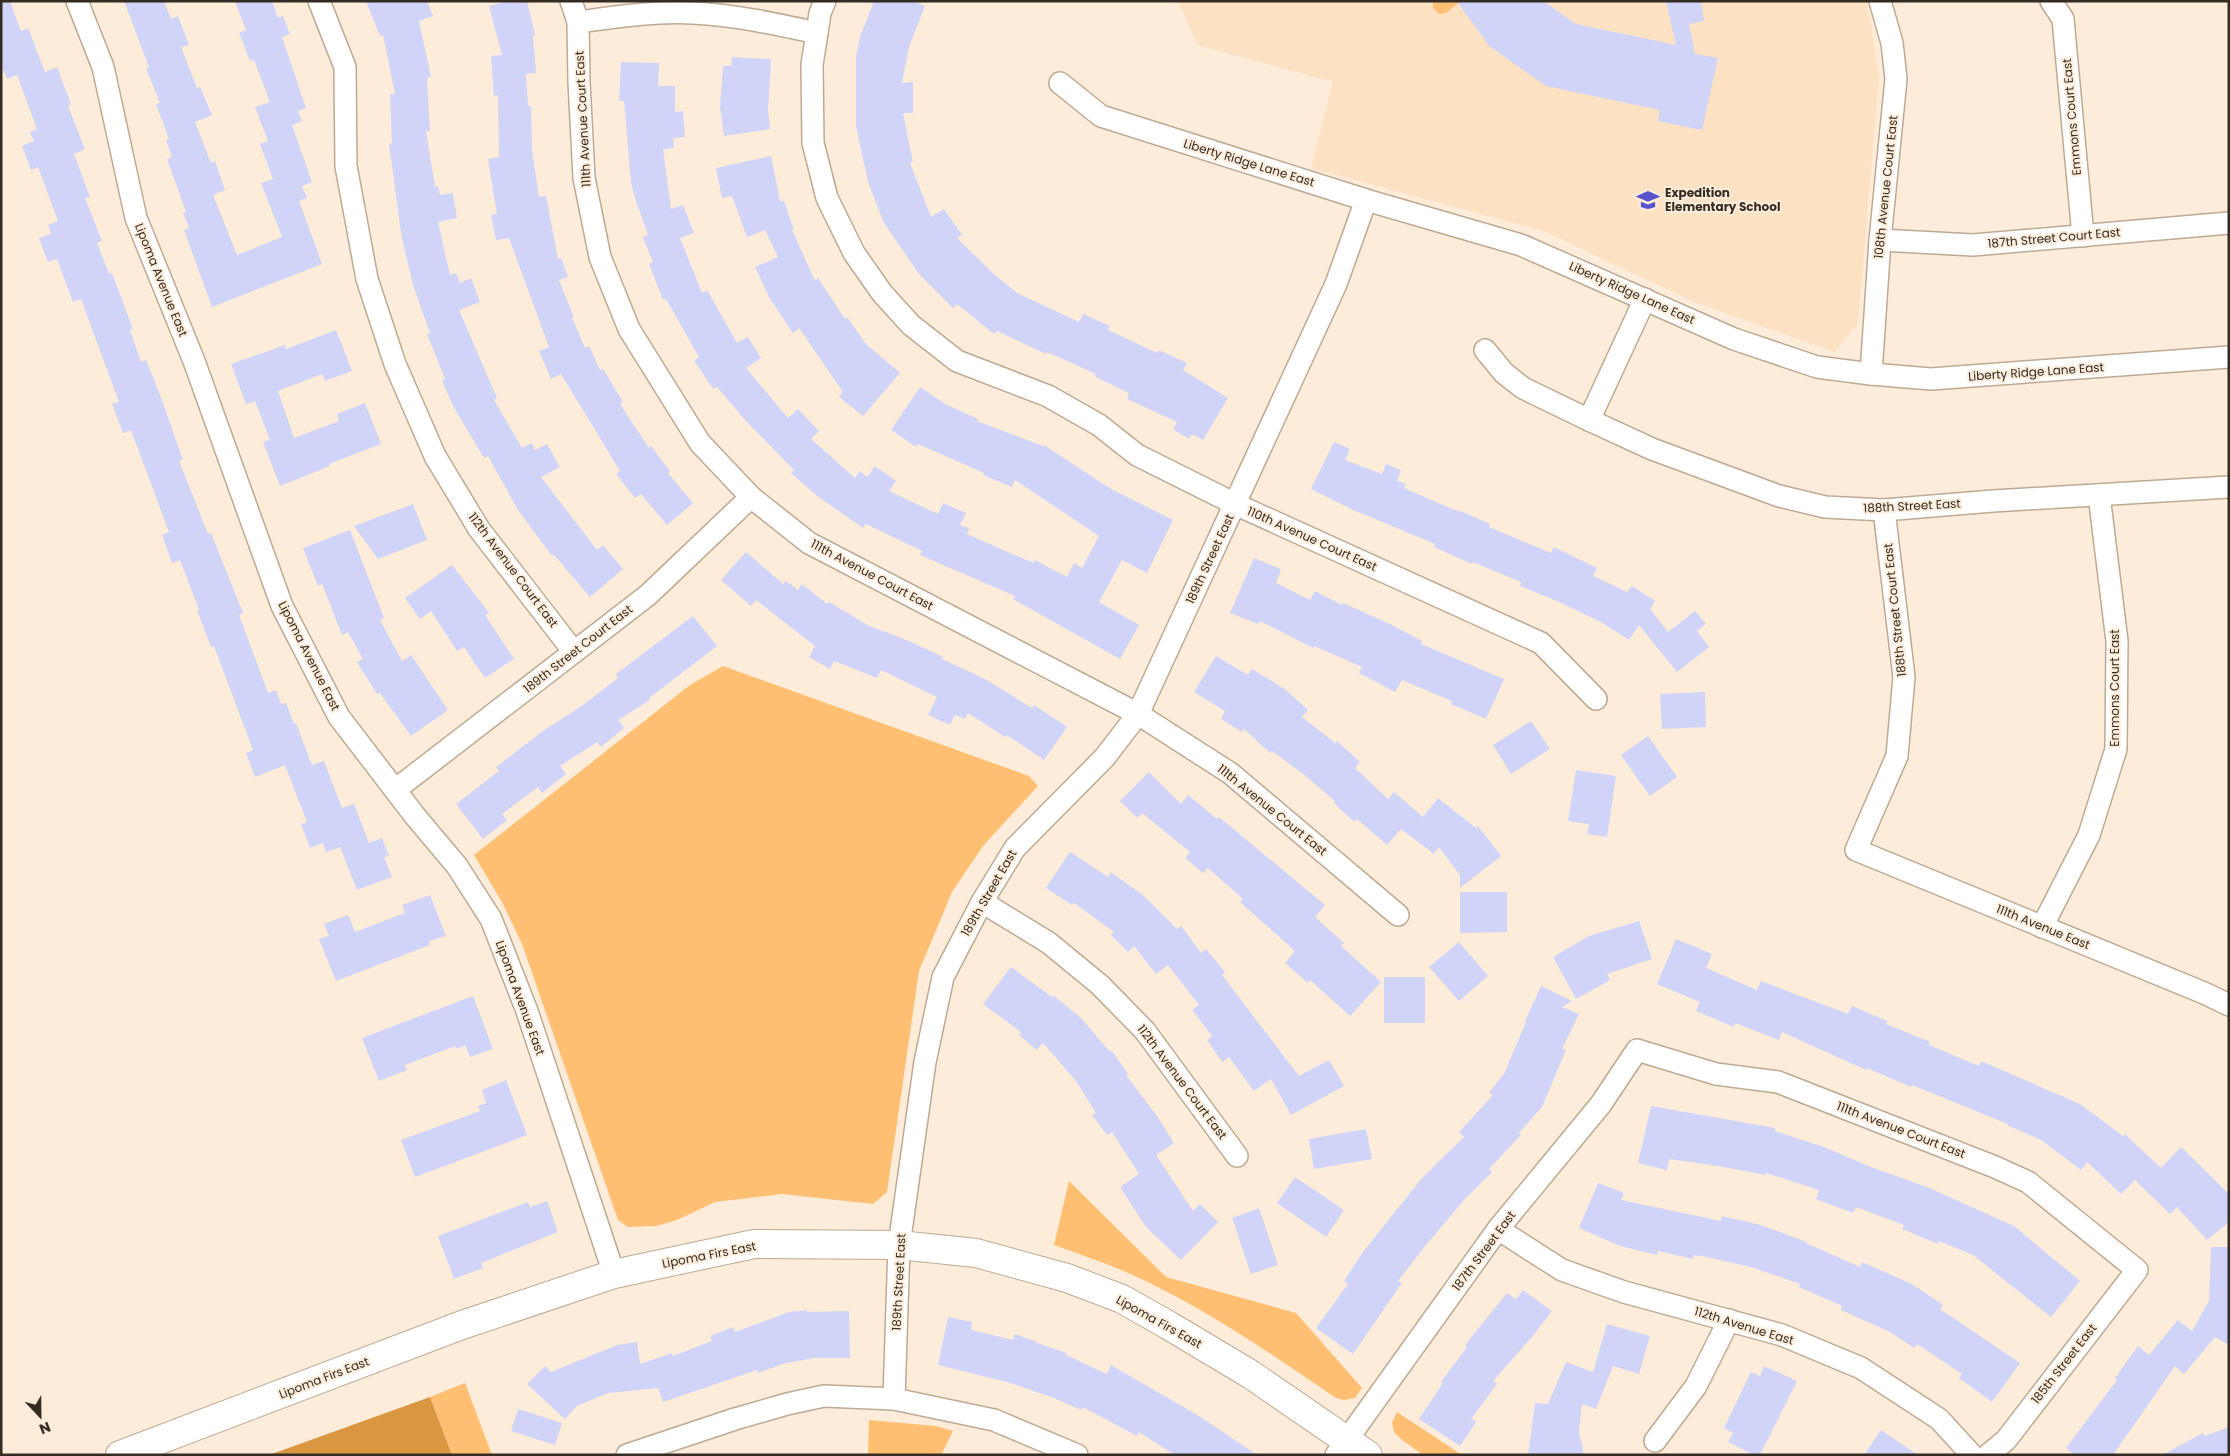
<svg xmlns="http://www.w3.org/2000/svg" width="2230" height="1456" viewBox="0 0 2230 1456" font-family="Poppins,sans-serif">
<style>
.built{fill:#fce1c3}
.green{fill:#ffbf73}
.water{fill:#d99742}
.building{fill:#d0d4f9}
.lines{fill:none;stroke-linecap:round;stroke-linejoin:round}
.minor-casing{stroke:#beaa93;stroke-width:24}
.tertiary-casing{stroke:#beaa93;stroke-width:30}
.minor{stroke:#fff;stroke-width:21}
.tertiary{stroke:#fff;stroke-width:28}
.labels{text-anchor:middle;stroke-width:4;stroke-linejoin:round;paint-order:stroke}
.street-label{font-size:12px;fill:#342c22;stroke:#fdecd9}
.poi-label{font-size:12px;font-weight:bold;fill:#342c22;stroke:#fdecd9;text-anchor:start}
</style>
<rect width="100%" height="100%" fill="#fdecd9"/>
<polygon class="built" points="1178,1 1867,1 1879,75 1858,323 1835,352 1694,302 1544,231 1311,168 1333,82 1198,45"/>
<g class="green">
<polygon points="1433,1 1461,1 1446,13 1439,14 1433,8"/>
<polygon points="723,666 1029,776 1038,786 983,846 952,892 919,971 887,1192 873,1204 782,1194 715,1202 677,1220 656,1226 628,1227 618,1220 522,944 503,904 474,855 690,685"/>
<path d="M1069,1181L1166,1277L1296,1313L1362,1388L1355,1398L1344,1400L1336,1398C1268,1352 1201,1305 1126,1272C1103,1262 1078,1254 1054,1245Z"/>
<polygon points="465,1383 492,1455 452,1455 430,1397"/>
<polygon points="1397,1412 1462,1455 1423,1455 1402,1440 1394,1432 1392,1423"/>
<polygon points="869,1420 936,1426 953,1431 941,1455 868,1455"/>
</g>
<polygon class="water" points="430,1397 452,1455 269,1455"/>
<g class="building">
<polygon points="1,1 10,1 21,31 28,28 45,72 57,67 71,104 68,106 85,149 74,154 90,197 85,198 102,241 97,243 109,274 112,273 133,329 130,330 141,362 146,360 162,400 183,460 179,461 191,491 208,534 211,533 243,613 239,615 268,693 276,690 281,704 286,703 294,724 296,723 312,765 324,761 342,808 354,804 369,843 382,838 389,856 384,857 392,877 357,890 340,847 326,852 323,843 310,848 301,824 307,822 285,765 255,777 246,753 253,750 214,646 211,647 197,610 199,610 180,560 172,563 162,535 169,532 131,430 123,433 112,404 119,402 81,299 73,302 57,259 48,262 39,238 51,234 48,225 58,221 38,167 31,170 22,146 34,141 30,132 37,129 17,75 7,79 1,65"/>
<polygon points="124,1 164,1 171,19 178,16 189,45 181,47 197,88 200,87 212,115 195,122 211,163 215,161 225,190 213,195 237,255 282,237 261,183 273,179 260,144 268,141 255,107 270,102 254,60 250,61 239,33 246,30 235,1 272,1 278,18 283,16 290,34 282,37 306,108 298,111 302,121 292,125 312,182 302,186 307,198 299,201 322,264 212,307 184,230 189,228 183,213 186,212 167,159 172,157 166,140 169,139 156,104 160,103 146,68 149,67"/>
<polygon points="366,1 427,1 433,16 419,21 431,77 427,78 430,131 426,131 435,187 438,186 440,195 453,193 457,218 438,222 450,275 456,273 460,283 471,278 480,302 459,310 497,398 494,400 522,448 532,443 535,450 547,444 560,467 541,477 597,550 603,545 623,569 590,597 554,555 552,556 518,510 488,456 484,458 452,404 442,380 445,379 427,334 430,333 413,285 402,239 389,144 392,143 390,94 395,94 383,35 380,36"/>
<polygon points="508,1 527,1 535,35 533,36 536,73 526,74 528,106 531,106 532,150 539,197 546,196 558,259 561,258 568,277 559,280 574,318 572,318 585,348 589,346 600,370 603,369 623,402 620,404 649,448 651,446 670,471 668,473 693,503 667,525 641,494 635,498 616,474 620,471 561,374 551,379 539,351 549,347 509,238 496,240 491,215 497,214 488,159 499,157 498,95 494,96 491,56 502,55 489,6"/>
<polygon points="874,1 913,1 925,6 909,47 902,83 913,82 913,113 903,113 913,162 910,163 931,217 944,209 962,235 957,238 995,275 1017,293 1079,322 1083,314 1110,326 1108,330 1157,353 1159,350 1187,363 1183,370 1228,398 1203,440 1192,434 1189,439 1173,429 1177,422 1127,399 1129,393 1094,376 1096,374 1047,352 1046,354 997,331 994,334 957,304 953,308 919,274 884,223 868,182 856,126 856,56 860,37"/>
<polygon points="1457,1 1543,1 1576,24 1676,45 1666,1 1701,1 1704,21 1689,24 1695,54 1718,58 1702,130 1658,121 1660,110 1546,86 1489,46"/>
<polygon points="732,57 771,59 768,110 770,129 724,136 720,107 723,66 731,66"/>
<polygon points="621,62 659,63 658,86 675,86 675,112 683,111 685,137 673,138 674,148 663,149 671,209 683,205 694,233 680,238 702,293 707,290 737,343 748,337 761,358 746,368 788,418 798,409 819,431 811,439 855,478 860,471 867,477 875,466 896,481 889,491 938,514 943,503 966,513 960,525 969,528 967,534 1033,563 1035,560 1067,577 1074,563 1082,568 1099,536 1015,480 1012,487 983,475 984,473 918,444 916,447 891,430 920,387 945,404 978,419 977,421 1043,446 1044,445 1111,489 1173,520 1147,573 1122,560 1099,602 1139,625 1120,659 1013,599 1015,596 920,555 922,551 866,524 863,528 816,495 791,473 794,470 745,420 717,387 713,389 694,360 699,357 666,299 663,300 649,264 653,262 643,237 648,235 635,198 631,182 624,101 619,101"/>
<polygon points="771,156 780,201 784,201 794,230 792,230 815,281 818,278 845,319 847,317 866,344 900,373 863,416 839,397 843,392 799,328 793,333 769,297 755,267 778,257 765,230 747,237 732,196 722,198 716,168"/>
<polygon points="336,330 352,371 325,381 322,374 278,391 294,438 339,421 337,414 365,403 381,444 329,464 330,466 280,486 263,442 270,440 255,401 246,404 231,364 285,345 286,349"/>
<polygon points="1334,442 1350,449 1345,460 1382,474 1386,464 1401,470 1397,481 1406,484 1404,488 1452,509 1463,512 1490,524 1489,527 1551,553 1554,547 1597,568 1593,576 1627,592 1632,586 1655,601 1650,609 1668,632 1695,611 1706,624 1697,631 1709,647 1677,672 1639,625 1629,640 1601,622 1557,601 1520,586 1521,582 1473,562 1472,564 1434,547 1435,544 1351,509 1311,489"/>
<polygon points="413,504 427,540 378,559 354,526"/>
<polygon points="350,530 384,618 380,620 402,661 411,655 448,710 411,736 380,693 377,694 357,662 363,659 348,632 342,635 322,584 318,586 303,548"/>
<polygon points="746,552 783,584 786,581 798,590 802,584 827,604 829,602 869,626 907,640 943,657 942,659 985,679 1032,708 1034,705 1067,727 1044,760 1007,735 1005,737 968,713 965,719 955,715 950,725 928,715 937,697 881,670 877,678 834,661 830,669 809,657 815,646 756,600 751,606 721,580"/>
<polygon points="1254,558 1281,569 1276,583 1310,600 1315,591 1342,605 1343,603 1390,624 1422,641 1421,644 1504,679 1486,719 1451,704 1452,701 1402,680 1395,692 1359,673 1362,667 1314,646 1313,648 1260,621 1258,624 1230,613"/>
<polygon points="452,565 489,613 485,615 514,659 485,678 464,647 457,651 431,611 420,619 405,598"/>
<polygon points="693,616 717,646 649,698 650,700 618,720 624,728 601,747 597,742 560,766 566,774 542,793 538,787 502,814 507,820 483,839 456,804 499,771 496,767 543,731 583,705 618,678 616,674"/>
<polygon points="1216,656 1248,675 1252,669 1286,690 1308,710 1302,717 1335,743 1337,741 1360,762 1355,768 1388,799 1394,792 1423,817 1438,798 1476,828 1478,826 1501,856 1460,888 1460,875 1439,847 1434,854 1401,829 1387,845 1357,819 1354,822 1333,802 1335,801 1302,773 1272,751 1270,753 1244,729 1242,732 1221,719 1225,711 1194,692"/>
<polygon points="1705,692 1706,727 1662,729 1660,694"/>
<polygon points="1531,721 1550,749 1511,774 1493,745"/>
<polygon points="1648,736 1677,777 1650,796 1621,755"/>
<polygon points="1576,770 1616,776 1607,837 1587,834 1589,824 1568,821"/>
<polygon points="1149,772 1181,804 1188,795 1217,819 1219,817 1325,905 1315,917 1344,943 1341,946 1381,982 1350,1016 1310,980 1308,983 1285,963 1295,951 1240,902 1243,899 1208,868 1203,873 1185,858 1190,852 1142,813 1137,818 1120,801"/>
<polygon points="1070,852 1108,877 1111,872 1144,896 1177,929 1181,926 1201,953 1206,949 1225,972 1222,975 1299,1076 1329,1060 1344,1086 1291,1115 1271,1079 1254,1091 1229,1057 1222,1062 1207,1040 1212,1036 1192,1010 1199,1005 1168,965 1156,974 1134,946 1128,952 1111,935 1114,932 1074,903 1072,905 1046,888"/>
<polygon points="1460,892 1507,892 1507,932 1460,933"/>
<polygon points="430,895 446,936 429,941 430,945 336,981 319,939 329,936 324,924 348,915 355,932 405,913 402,905"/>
<polygon points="1639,921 1652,959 1607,974 1610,980 1576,999 1553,957 1589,936"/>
<polygon points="1676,939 1712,954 1706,968 1757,990 1761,981 1848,1014 1852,1006 1887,1021 1886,1024 1930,1042 1929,1045 1979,1066 1981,1061 2080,1104 2123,1136 2125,1134 2161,1168 2181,1147 2229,1194 2229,1222 2207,1240 2177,1207 2170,1214 2135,1180 2121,1194 2087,1162 2081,1170 2041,1140 2007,1125 2008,1124 1912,1085 1911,1087 1867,1068 1866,1070 1782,1032 1779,1040 1735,1023 1734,1027 1696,1011 1700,1002 1657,984"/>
<polygon points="1459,942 1488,976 1459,1001 1429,967"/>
<polygon points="1011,967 1052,997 1053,995 1081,1018 1110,1052 1112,1051 1128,1074 1126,1075 1157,1116 1174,1143 1156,1155 1193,1211 1200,1204 1218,1222 1181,1260 1146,1227 1120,1187 1139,1174 1112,1132 1107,1135 1092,1115 1096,1113 1076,1081 1043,1043 1037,1050 1019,1035 1021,1032 983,1004"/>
<rect x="1384" y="977" width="41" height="46"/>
<polygon points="1541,986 1572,1001 1562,1007 1579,1014 1562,1049 1566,1050 1542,1107 1519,1133 1521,1135 1489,1169 1492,1172 1464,1200 1426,1245 1398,1281 1402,1283 1353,1354 1316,1328 1348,1284 1344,1281 1363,1252 1422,1178 1464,1137 1459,1132 1493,1095 1489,1092 1504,1074 1526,1022 1525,1021"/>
<polygon points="473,996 493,1049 470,1057 465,1045 456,1049 455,1046 405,1065 407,1070 379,1081 362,1038"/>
<polygon points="506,1080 527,1135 415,1177 401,1140 480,1111 478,1106 486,1103 482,1090"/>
<polygon points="1651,1106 1775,1128 1775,1131 1824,1147 1871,1167 1927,1187 2014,1226 2080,1281 2051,1317 1973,1255 1939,1241 1938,1244 1902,1229 1904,1225 1856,1207 1853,1213 1816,1199 1819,1190 1766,1173 1766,1175 1718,1166 1669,1159 1667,1170 1638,1163"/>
<polygon points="1366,1129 1372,1159 1314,1169 1309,1139"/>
<polygon points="1295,1177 1344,1210 1326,1237 1277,1203"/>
<polygon points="1598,1183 1624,1193 1621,1200 1721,1221 1722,1216 1761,1225 1807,1242 1806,1243 1860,1267 1862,1262 1912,1284 1943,1305 1940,1309 2020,1363 1992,1402 1959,1378 1962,1374 1917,1344 1914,1348 1890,1332 1841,1310 1842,1306 1799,1287 1800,1284 1751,1267 1702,1256 1694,1255 1693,1259 1658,1251 1657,1255 1620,1246 1579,1228"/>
<polygon points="547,1201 558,1232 481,1263 483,1268 454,1279 438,1236 528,1202 530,1207"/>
<polygon points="1259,1208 1278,1265 1251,1274 1232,1218"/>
<polygon points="2211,1247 2229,1247 2229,1345 2215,1337 2184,1374 2175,1366 2113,1455 2075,1455 2066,1448 2117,1380 2115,1378 2138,1346 2149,1355 2178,1320 2192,1331 2209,1301"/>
<polygon points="1523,1290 1552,1311 1532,1337 1493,1381 1497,1384 1471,1419 1476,1422 1460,1446 1419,1419 1443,1383 1441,1382 1467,1347 1465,1345 1507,1293 1516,1299"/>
<polygon points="807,1310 807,1312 849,1311 850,1358 814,1358 786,1363 758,1373 757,1370 663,1402 658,1388 608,1393 577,1406 565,1419 527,1384 545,1366 551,1372 617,1345 637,1342 640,1364 672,1353 673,1356 712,1341 710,1336 733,1327 735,1332 789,1312"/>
<polygon points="948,1317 972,1322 971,1330 1013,1340 1015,1334 1037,1342 1037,1343 1067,1353 1066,1355 1107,1374 1111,1365 1199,1416 1257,1455 1175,1455 1139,1432 1137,1436 1083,1407 1081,1410 1054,1398 1007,1382 938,1365"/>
<polygon points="1607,1324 1650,1336 1639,1374 1613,1366 1596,1409 1582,1404 1579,1432 1584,1455 1528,1455 1535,1403 1548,1404 1566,1362 1593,1372"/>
<polygon points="1764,1366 1797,1381 1760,1455 1754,1455 1728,1442 1733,1433 1724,1428 1751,1372 1760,1376"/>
<polygon points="518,1409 562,1423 555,1445 511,1431"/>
<polygon points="2229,1427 2229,1455 2162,1455 2203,1433 2205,1436"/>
<polygon points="1881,1430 1918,1455 1864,1455"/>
</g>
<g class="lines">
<defs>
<g id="minor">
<polyline points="77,1 103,67 136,218 194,361 282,606 339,717 415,816 457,866 491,919 527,1011 614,1274"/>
<polyline points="319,1 345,67 346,166 367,279 395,364 435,456 479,529 574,652"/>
<polyline points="571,1 578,22 579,82 584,178 600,257 629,329 700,443 751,497 809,543 1138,714 1230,773 1398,915"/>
<polyline points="825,1 820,13 812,65 813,143 827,198 854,253 882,293 911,325 957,361 1048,396 1099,425 1137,455 1235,504 1541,643 1596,699"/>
<polyline points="2051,1 2063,19 2083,236"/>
<path d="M578,22C616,17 654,11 693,13C735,15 776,24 817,33"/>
<polyline points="1060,83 1101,116 1366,200 1521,245 1734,339 1817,367 1871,374 1931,379 2229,357"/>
<polyline points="1880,240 1973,245 2229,223"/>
<polyline points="1485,350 1504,373 1523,388 1589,420 1652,449 1779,496 1825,507 1884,510 1993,501 2229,487"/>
<polyline points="1871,374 1880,240 1896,79 1892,43 1880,1"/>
<polyline points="1589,420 1645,299"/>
<polyline points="1884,510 1904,677 1897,756 1856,850 2204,993 2229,1005"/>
<polyline points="395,790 648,595 751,497"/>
<polyline points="982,902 1049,943 1100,985 1145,1031 1237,1156"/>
<polyline points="2042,927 2089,835 2116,749 2117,641 2099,495"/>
<polyline points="1498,1229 1562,1270 1624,1292 1782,1335 1861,1368 1939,1419 1972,1455"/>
<polyline points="894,1399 899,1245 925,1062 943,977 982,902 1015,848 1105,757 1138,714 1336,284 1366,200"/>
<polyline points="1655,1441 1696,1386 1729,1320"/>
<polyline points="627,1455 735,1419 787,1404 824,1396 894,1399 994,1420 1077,1455"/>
<polyline points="1336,1455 1498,1229 1601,1104 1637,1050 1716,1074 1778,1082 1995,1167 2028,1182 2137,1270 2006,1440 1988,1455"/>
</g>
<polyline id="tertiary" points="120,1455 462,1325 614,1274 754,1244 899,1245 976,1253 1067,1278 1122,1299 1168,1325 1250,1374 1368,1455"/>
</defs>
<use href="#minor" class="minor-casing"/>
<use href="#tertiary" class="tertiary-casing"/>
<use href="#minor" class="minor"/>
<use href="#tertiary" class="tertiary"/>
</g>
<defs>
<symbol id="school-bare" viewBox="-9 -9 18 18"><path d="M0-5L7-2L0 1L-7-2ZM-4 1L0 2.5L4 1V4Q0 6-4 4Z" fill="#5954cc" stroke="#fdecd9" stroke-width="2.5" paint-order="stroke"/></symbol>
</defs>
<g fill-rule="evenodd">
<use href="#school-bare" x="1632" y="184" width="32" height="32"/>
</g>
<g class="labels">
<g class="street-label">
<text transform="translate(2072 117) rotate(-95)" y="4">Emmons Court East</text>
<text transform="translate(583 119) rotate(-93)" y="4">111th Avenue Court East</text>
<text transform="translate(1249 163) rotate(17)" y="4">Liberty Ridge Lane East</text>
<text transform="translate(1886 187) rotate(-84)" y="4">108th Avenue Court East</text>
<text transform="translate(2054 238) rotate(-5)" y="4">187th Street Court East</text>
<text transform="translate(161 280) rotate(68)" y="4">Lipoma Avenue East</text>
<text transform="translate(1632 293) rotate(24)" y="4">Liberty Ridge Lane East</text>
<text transform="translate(2036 372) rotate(-4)" y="4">Liberty Ridge Lane East</text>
<text transform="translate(1912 506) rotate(-3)" y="4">188th Street East</text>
<text transform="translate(1312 539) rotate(24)" y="4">110th Avenue Court East</text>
<text transform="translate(1210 559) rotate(-65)" y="4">189th Street East</text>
<text transform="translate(513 570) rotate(53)" y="4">112th Avenue Court East</text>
<text transform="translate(872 575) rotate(28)" y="4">111th Avenue Court East</text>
<text transform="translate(1895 610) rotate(-96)" y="4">188th Street Court East</text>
<text transform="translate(578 649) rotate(-38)" y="4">189th Street Court East</text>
<text transform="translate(309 656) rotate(63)" y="4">Lipoma Avenue East</text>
<text transform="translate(2115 688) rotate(-90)" y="4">Emmons Court East</text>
<text transform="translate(1272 810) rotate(39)" y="4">111th Avenue Court East</text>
<text transform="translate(989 893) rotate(-60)" y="4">189th Street East</text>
<text transform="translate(2043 927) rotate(22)" y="4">111th Avenue East</text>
<text transform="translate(520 998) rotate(70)" y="4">Lipoma Avenue East</text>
<text transform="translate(1182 1082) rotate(53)" y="4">112th Avenue Court East</text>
<text transform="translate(1901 1130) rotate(21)" y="4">111th Avenue Court East</text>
<text transform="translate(1484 1251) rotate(-53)" y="4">187th Street East</text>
<text transform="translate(709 1255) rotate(-11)" y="4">Lipoma Firs East</text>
<text transform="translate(899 1282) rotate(-87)" y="4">189th Street East</text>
<text transform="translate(1159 1322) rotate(29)" y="4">Lipoma Firs East</text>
<text transform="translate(1744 1326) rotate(17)" y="4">112th Avenue East</text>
<text transform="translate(2064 1364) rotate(-52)" y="4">185th Street East</text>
<text transform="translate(324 1378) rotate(-21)" y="4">Lipoma Firs East</text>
</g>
<g class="poi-label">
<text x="1665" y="197">Expedition<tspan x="1665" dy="14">Elementary School</tspan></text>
</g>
</g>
<rect width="2230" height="1456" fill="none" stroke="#342c22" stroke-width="5"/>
<g transform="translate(40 1416) rotate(158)" stroke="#fdecd9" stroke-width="4" paint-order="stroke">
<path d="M0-4L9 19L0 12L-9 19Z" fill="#342c22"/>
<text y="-8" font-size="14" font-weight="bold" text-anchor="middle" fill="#342c22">N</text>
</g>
</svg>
